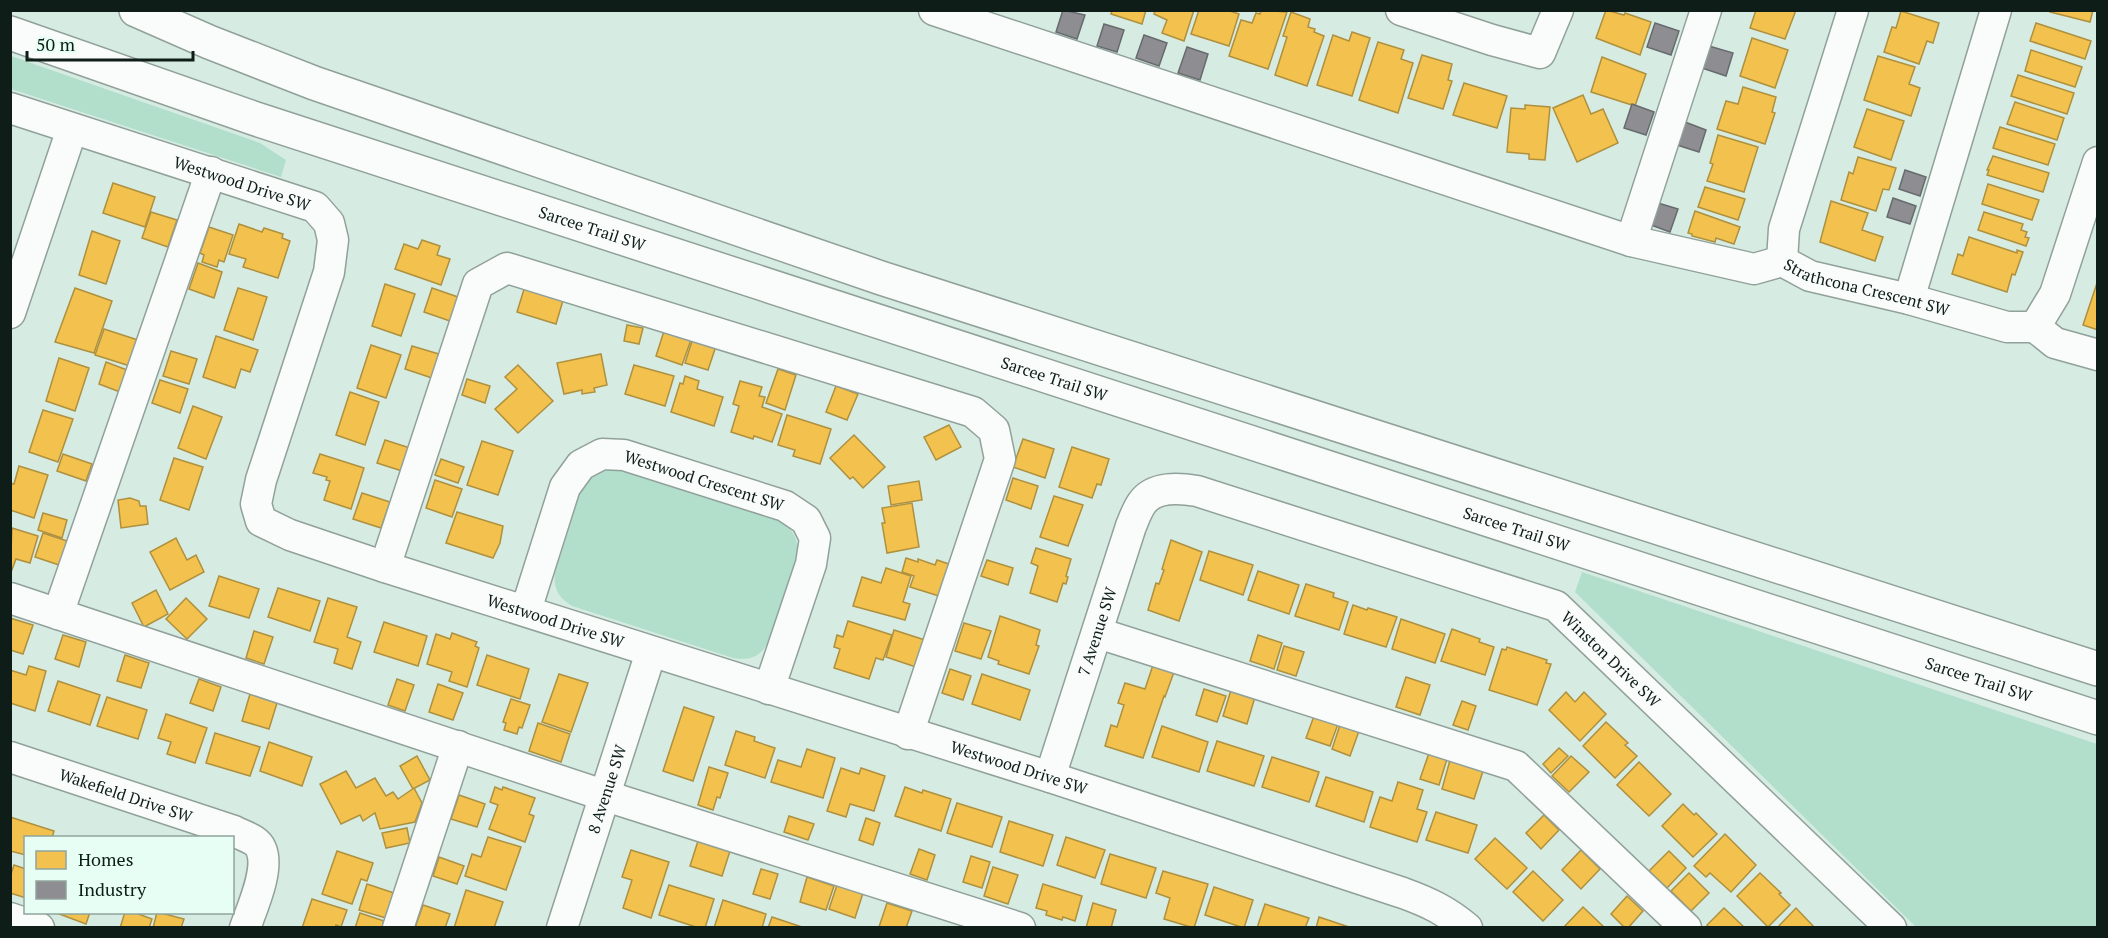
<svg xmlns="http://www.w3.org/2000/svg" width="2108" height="938" viewBox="0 0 2108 938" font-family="'PT Serif',serif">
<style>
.green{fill:#b1dfcc}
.homes{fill:#f2c14e;stroke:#ae903e;stroke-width:1.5}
.industry{fill:#8d8d92;stroke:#676b6d;stroke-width:1.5}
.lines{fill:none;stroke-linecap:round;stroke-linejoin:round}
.minor-casing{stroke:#91a19a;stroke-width:33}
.highway-casing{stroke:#91a19a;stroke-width:36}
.minor{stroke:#f9fcfb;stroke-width:30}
.highway{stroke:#f9fcfb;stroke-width:33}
.labels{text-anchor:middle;stroke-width:6;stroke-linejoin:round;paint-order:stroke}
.street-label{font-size:16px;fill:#0e1d17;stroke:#e7fef4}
</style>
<rect width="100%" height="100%" fill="#d6ece3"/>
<g class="green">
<polygon points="11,56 260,143 286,160 281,177 11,89"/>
<path d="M614,468L622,469L775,518C786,524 796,532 797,545C799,557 772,642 763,650C755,659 745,660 733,658L572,606C559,598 553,589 555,573L582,487L598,472Z"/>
<polygon points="1582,572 2097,744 2097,927 1916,927 1575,592"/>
</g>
<g class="homes">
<polygon points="1112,10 1146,10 1142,24 1111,14"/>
<polygon points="1155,10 1194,10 1184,41 1162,33 1167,20 1154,14"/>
<polygon points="1199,10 1227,10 1239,14 1229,46 1191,34"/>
<polygon points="1261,10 1287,12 1268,69 1229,56 1241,20 1252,23 1256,13 1260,14"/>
<polygon points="1606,10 1624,15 1625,13 1651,22 1640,55 1596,38"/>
<polygon points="1756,10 1796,10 1785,39 1750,28"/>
<polygon points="2051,10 2093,10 2090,22 2050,12"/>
<polygon points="1901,11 1939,23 1933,43 1927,41 1919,64 1884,52 1892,27 1896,28"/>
<polygon points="1291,12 1310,19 1308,27 1315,29 1314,32 1324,36 1307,86 1275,75 1287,37 1283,36"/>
<polygon points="2036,23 2091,41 2085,59 2030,41"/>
<polygon points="1352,32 1370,38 1352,96 1317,85 1333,35 1349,41"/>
<polygon points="1752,38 1788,50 1775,88 1740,76"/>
<polygon points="1378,42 1404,50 1401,59 1413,63 1398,113 1359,100"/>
<polygon points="2031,50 2082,67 2075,87 2025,71"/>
<polygon points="1422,55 1452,64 1448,80 1452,81 1443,109 1408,98"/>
<polygon points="1878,56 1915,67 1909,84 1920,88 1911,116 1864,100"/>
<polygon points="1602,57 1646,74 1635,106 1591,92"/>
<polygon points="2018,75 2074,93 2067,114 2011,96"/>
<polygon points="1464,83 1507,96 1497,128 1453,115"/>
<polygon points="1743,87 1776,97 1772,112 1775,113 1765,144 1717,129 1726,101 1738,104"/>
<polygon points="1583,95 1591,114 1603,109 1618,143 1577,162 1553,108"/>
<polygon points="2015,102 2064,118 2057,140 2007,124"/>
<polygon points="1525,105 1550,107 1545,160 1529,159 1529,154 1507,152 1511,108 1525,109"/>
<polygon points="1867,109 1904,121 1891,160 1854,147"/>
<polygon points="2000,127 2055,144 2048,165 1993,148"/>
<polygon points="1718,135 1758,147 1744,192 1707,181 1713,164 1710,163"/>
<polygon points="1993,156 2049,173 2043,192 1987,175 1989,170 1987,170"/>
<polygon points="1858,157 1896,168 1889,190 1883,189 1876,211 1841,200 1849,172 1853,174"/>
<polygon points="113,183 155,197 145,227 103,213"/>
<polygon points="1988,184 2039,200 2032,220 1982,204"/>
<polygon points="1705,187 1745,199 1738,220 1698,207"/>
<polygon points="1831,201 1868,213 1862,230 1883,237 1875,261 1820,242"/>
<polygon points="1695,211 1740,227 1734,244 1716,238 1715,242 1692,236 1692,234 1688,233"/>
<polygon points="151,212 177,220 168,247 142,238"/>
<polygon points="1984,212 2023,224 2021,230 2027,232 2025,237 2029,238 2026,246 1978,230"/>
<polygon points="239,224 262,232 264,228 283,234 282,238 290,241 278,278 243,267 246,259 229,254"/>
<polygon points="209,227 233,235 224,262 219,260 217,267 202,262 204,255 200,253"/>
<polygon points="92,231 120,241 106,284 79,275"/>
<polygon points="1969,237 2017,253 2017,250 2023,252 2015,275 2012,274 2007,292 1952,274 1958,254 1963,256"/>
<polygon points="422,240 440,246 437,255 450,259 441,285 395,269 404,244 418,249"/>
<polygon points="198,263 222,272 214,298 189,289"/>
<polygon points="2098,280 2098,330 2083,325"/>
<polygon points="385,284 415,294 401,336 372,326"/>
<polygon points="525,286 564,297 556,324 517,312"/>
<polygon points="75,288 112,301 94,353 55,342"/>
<polygon points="238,288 267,297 253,340 224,330"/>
<polygon points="432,288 458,297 450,321 424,312"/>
<polygon points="627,325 643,328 639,344 624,341"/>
<polygon points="665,328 692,337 682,365 656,356"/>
<polygon points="104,329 138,340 130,366 95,355"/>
<polygon points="216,336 258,350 250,372 241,369 235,388 203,377"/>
<polygon points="693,338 716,346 708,370 685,363"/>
<polygon points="371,345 401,355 386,398 357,388"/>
<polygon points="412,346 439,354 432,378 405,369"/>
<polygon points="171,351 197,359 189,384 163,376"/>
<polygon points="601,354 607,385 594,388 595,392 582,394 582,390 564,394 557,363"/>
<polygon points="59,358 89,368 75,411 46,401"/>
<polygon points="106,362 127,370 120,392 99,384"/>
<polygon points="518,365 553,401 518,433 495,409 517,389 505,377"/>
<polygon points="634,365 674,376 665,406 625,394"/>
<polygon points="778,369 796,375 785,410 766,403"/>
<polygon points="685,376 699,381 697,389 723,397 714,426 671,412 680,383 683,384"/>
<polygon points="467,379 490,386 485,403 462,395"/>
<polygon points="160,380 188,389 180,413 152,403"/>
<polygon points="740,381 762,387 759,396 765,397 762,407 782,414 772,442 754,436 753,439 731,432 739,406 733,404"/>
<polygon points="836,386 858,394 847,420 826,412"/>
<polygon points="350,392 379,402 365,445 336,435"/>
<polygon points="193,406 222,417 206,459 178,448"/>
<polygon points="43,410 73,419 58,462 29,452"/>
<polygon points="787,415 831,429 820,464 793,456 795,450 778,445"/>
<polygon points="949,425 961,447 936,460 924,437"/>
<polygon points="854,435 885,467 863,488 853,477 850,479 830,458"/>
<polygon points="1023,439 1054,449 1045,478 1013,467"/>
<polygon points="385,440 410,448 402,471 377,463"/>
<polygon points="482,441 513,451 498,495 467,485"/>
<polygon points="1072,447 1109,459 1101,485 1097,484 1092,498 1059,487"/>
<polygon points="63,454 92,464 86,481 57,471"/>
<polygon points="320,454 364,468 351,509 324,500 330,481 326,480 327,477 313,473"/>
<polygon points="174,458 203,467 189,510 160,500"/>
<polygon points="441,459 464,467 458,483 435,475"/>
<polygon points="19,466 48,475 34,518 10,510 10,483 14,484"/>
<polygon points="1013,478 1038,486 1031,509 1006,500"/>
<polygon points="435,480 462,489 452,517 426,508"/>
<polygon points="919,481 922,500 891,505 888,486"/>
<polygon points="362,493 390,502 381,528 353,519"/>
<polygon points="1054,496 1083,505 1068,546 1040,537"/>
<polygon points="130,498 139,501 140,506 146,506 148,524 121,528 118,500"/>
<polygon points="912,503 919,547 887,553 882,523 885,523 882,508"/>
<polygon points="457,512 503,526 500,543 493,558 446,543"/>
<polygon points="43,513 67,520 62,538 38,530"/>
<polygon points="12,528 38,536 30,563 16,559 10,575"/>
<polygon points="43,533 70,542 62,566 35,557"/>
<polygon points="176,538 187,560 196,555 204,572 170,590 150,552"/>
<polygon points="1171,540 1202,552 1179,621 1148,610 1156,583 1159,584 1164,570 1162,569"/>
<polygon points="1036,548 1071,559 1066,576 1068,577 1066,584 1063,583 1057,602 1030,593 1038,566 1031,563"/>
<polygon points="1209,551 1253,565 1243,595 1200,580"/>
<polygon points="906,558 918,562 918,559 935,565 937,560 949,564 939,596 910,587 914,576 902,572"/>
<polygon points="987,560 1013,568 1008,585 981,576"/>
<polygon points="886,568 911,576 903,602 910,604 905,620 853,606 862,577 881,583"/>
<polygon points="1258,571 1299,585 1289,614 1248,600"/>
<polygon points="219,576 259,589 249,618 209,606"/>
<polygon points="1306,584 1334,593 1333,597 1348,602 1339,630 1295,616"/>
<polygon points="278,588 320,601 310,631 268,617"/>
<polygon points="156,590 168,614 144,627 132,603"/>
<polygon points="186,598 207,619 187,639 166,619"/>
<polygon points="328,598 357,607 347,637 361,642 352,669 334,663 338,649 314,642"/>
<polygon points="1353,605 1367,610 1368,608 1397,617 1386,647 1344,634"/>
<polygon points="1000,616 1040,630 1036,645 1039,646 1029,674 998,664 999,661 988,657"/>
<polygon points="10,618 33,625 23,654 10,650"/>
<polygon points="1401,619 1445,634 1435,663 1392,649"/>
<polygon points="848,621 892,635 883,660 876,658 869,679 834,668 840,649 834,647 837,635 843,637"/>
<polygon points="384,622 427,636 418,666 374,652"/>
<polygon points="964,623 991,631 981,659 955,651"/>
<polygon points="1452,629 1480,639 1479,642 1494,647 1485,675 1441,661"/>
<polygon points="894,630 925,640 916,667 886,657"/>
<polygon points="254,631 273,637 264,664 246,658"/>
<polygon points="452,633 477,642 475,646 479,648 467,687 449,681 452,672 427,664 436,634 450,639"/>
<polygon points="63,635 86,642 79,667 55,659"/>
<polygon points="1258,635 1282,643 1274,669 1250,661"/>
<polygon points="1284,646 1304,652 1296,676 1277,670"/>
<polygon points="1507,647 1547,660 1546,663 1551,664 1537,705 1489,690 1502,649 1506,650"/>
<polygon points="125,655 149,663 141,688 117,681"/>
<polygon points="487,655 529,669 520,699 477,685"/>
<polygon points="1153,665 1174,672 1165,697 1164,696 1143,758 1105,746 1111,725 1117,727 1124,705 1118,703 1125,683 1145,689"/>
<polygon points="29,666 46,671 35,711 10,703 10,670 26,675"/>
<polygon points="950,669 971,676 963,700 942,693"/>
<polygon points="559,674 588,683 571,732 542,722"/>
<polygon points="982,674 1030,690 1020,720 972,704"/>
<polygon points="1406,677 1430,685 1420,715 1396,707"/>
<polygon points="199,679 221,687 213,711 190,703"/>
<polygon points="397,679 414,685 405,711 388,705"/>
<polygon points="58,681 100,695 90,725 48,711"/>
<polygon points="438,684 463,693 453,720 429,712"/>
<polygon points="1204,689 1226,696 1217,722 1196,715"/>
<polygon points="1231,690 1255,697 1247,724 1223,716"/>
<polygon points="1566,692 1575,702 1584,692 1606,714 1580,741 1549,710"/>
<polygon points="250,694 277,703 269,729 242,721"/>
<polygon points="107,697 147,710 138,739 97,726"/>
<polygon points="511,699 530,705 522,728 519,727 517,734 504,730 506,723 503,722"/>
<polygon points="1462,701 1476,706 1468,730 1453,725"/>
<polygon points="684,707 714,717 693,781 663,771"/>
<polygon points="166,714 207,728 195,763 167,754 171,742 158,738"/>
<polygon points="1314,716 1338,724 1330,746 1306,738"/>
<polygon points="1606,722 1628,743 1625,745 1637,756 1615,778 1583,746"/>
<polygon points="538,723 570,734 561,762 529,751"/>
<polygon points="1340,725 1359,731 1350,756 1332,749"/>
<polygon points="1162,726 1208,742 1199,772 1152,757"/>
<polygon points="736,731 755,737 754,741 775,748 765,778 725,765"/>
<polygon points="215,733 260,747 250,776 206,763"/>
<polygon points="1217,741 1264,756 1254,786 1207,771"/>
<polygon points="269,742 312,757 302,786 260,771"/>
<polygon points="1559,748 1568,756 1551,773 1543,764"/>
<polygon points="807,749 835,758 823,798 771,782 778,760 801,767"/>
<polygon points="1429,753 1447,759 1439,785 1420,779"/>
<polygon points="417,756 430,780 413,789 400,766"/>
<polygon points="1571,756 1589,772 1569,792 1552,776"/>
<polygon points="1272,757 1319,772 1309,802 1262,787"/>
<polygon points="1450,760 1483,771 1474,799 1442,789"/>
<polygon points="1639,762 1671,794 1649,816 1617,785"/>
<polygon points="709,767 728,773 720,798 717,797 713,810 698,805"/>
<polygon points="841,768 859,774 861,768 885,776 874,811 850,804 846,817 827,811"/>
<polygon points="346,771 356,788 375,778 386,796 393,792 398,799 414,788 422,803 415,822 380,829 375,813 363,821 360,815 341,824 320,784"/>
<polygon points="1326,777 1373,792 1364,822 1316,806"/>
<polygon points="1398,782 1423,790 1417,809 1427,812 1417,842 1370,827 1380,797 1392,801"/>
<polygon points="495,787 502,790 503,787 535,798 529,814 534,816 525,842 489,829 498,805 490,802"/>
<polygon points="905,787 922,793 923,790 951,799 941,831 895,816"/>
<polygon points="459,795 485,804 477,827 451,819"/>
<polygon points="957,803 1002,817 992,847 947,833"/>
<polygon points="1683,804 1694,815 1696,813 1717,834 1693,857 1662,826"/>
<polygon points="1436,812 1477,825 1468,853 1426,840"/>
<polygon points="1544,815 1559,830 1541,849 1526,833"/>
<polygon points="789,816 814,824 808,840 784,832"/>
<polygon points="10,817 54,831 52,838 26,838 26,855 10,851"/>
<polygon points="866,818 880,823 873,845 859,840"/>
<polygon points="1009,821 1053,835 1043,866 1000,852"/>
<polygon points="407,828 410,843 386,848 382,833"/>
<polygon points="1725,834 1756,865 1731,892 1710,873 1706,877 1694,866"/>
<polygon points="488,837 521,847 506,890 465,876 472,854 481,857"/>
<polygon points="1066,837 1105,850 1095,878 1057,865"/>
<polygon points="1495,838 1527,868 1507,889 1475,859"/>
<polygon points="698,841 730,851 722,876 690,866"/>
<polygon points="919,849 935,855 927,880 910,874"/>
<polygon points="631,850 669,862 651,918 623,908 632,880 622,877"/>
<polygon points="1581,850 1600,869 1581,889 1562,870"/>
<polygon points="337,851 373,863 367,881 361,879 352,904 322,894"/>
<polygon points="1669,851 1686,868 1667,888 1649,871"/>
<polygon points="1110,854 1156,868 1146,898 1101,884"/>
<polygon points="971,856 990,862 982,888 963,882"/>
<polygon points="439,857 464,866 457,884 433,876"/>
<polygon points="14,865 26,869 26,898 10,893 10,877"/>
<polygon points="993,867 1018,875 1008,904 984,896"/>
<polygon points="761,869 778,874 770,899 753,894"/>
<polygon points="1163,871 1208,884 1194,928 1164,919 1170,898 1156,893"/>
<polygon points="1533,871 1563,900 1543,921 1513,892"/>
<polygon points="1689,873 1709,893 1691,911 1671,891"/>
<polygon points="1760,873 1781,893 1779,894 1790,905 1768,927 1737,896"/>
<polygon points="807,877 834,886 826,910 800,902"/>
<polygon points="367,884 394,893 386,918 359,910"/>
<polygon points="1043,884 1082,896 1075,921 1063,917 1062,920 1046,915 1047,911 1036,908"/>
<polygon points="669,885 714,899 705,928 699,928 659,915"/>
<polygon points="837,885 863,893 855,918 829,909"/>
<polygon points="1214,887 1253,900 1244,928 1205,915"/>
<polygon points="466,890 503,902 494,928 454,928"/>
<polygon points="1627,896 1643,911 1628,928 1625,928 1611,914"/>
<polygon points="312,899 347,910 341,927 336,925 335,928 302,928"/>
<polygon points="723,900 766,914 762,928 714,928"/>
<polygon points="887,903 912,911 906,928 879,927"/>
<polygon points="1093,903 1116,910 1111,928 1086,928"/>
<polygon points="1265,904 1309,918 1305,928 1257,928"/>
<polygon points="423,905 450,914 445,928 415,928"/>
<polygon points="1583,907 1605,928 1563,928"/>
<polygon points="1724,908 1744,927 1743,928 1709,928 1707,925"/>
<polygon points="1796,908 1815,928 1777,928"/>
<polygon points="54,912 90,912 86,924"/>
<polygon points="125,912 133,912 152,919 149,928 120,928"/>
<polygon points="157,912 184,919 181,928 153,928"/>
<polygon points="360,913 384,921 382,928 355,928"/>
<polygon points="772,917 805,928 768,928"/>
<polygon points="1319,917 1352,928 1316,928"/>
</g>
<g class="industry">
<polygon points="1063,10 1085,15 1077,39 1056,32"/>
<polygon points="1655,23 1679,31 1671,55 1647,47"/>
<polygon points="1104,24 1124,30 1117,52 1097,46"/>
<polygon points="1144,35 1167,43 1159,66 1136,58"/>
<polygon points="1709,46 1733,53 1726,76 1702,68"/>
<polygon points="1187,47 1208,54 1200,80 1178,73"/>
<polygon points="1632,104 1654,112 1646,135 1624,128"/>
<polygon points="1685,122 1706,130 1699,152 1677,145"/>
<polygon points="1905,170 1926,177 1920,196 1899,189"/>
<polygon points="1893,198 1916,206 1910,224 1887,217"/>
<polygon points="1658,203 1678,209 1670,232 1651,225"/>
</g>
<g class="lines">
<defs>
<g id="minor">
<polyline points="934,10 1631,241 1754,269 1782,261"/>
<polyline points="1401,10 1492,40 1540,53 1558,10"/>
<path id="s1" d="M1853,10L1784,229L1782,261L1810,276L1909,299L2007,327H2035L2055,294L2098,162"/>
<path id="s2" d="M10,108L315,207L329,223L333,240L329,272L261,480L256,504L261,521L290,535L385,567L1050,777L1403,893C1428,902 1447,911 1467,928"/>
<polyline points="1631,241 1706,10"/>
<polyline points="1909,299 1996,10"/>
<polyline points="10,313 72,129"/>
<polyline points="2035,327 2055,343 2098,355"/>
<polyline points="385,567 478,284 507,268 973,412 994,430 1000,459 908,734"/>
<polyline points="10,598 603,795 1020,928"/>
<path id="s3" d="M526,610L565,487L581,465L602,454L624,455L785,506L806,520L815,538L811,564L769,689"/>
<polyline points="58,614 211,172"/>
<polyline points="1098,633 1516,766 1686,928"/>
<path id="s4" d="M10,757L234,831C243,836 257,839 261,849C270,869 252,908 245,928"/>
<path id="s5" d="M1050,777L1131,526C1134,519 1137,510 1142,503C1154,486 1179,488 1197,491L1556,606L1891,928"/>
<polyline points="10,918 39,928"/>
<polyline points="398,928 458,746"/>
<path id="s6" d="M562,928L651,652"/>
</g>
<g id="highway">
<polyline points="136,10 209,42 314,83 881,278 2098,669"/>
<path id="s7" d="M10,33L253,118L2098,718"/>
</g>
</defs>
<use href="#minor" class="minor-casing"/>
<use href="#highway" class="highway-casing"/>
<use href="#minor" class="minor"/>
<use href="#highway" class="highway"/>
</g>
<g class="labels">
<g class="street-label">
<text dy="6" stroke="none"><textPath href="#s2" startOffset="244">Westwood Drive SW</textPath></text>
<text dy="6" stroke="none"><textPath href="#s7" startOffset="614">Sarcee Trail SW</textPath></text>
<text dy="6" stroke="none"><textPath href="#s1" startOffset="351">Strathcona Crescent SW</textPath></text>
<text dy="6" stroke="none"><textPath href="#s7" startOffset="1100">Sarcee Trail SW</textPath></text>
<text dy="6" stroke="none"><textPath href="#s3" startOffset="286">Westwood Crescent SW</textPath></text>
<text dy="6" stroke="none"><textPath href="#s7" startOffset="1586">Sarcee Trail SW</textPath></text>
<text dy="6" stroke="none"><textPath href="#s2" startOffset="964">Westwood Drive SW</textPath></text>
<text dy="6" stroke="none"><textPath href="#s5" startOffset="153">7 Avenue SW</textPath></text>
<text dy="6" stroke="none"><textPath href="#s5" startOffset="802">Winston Drive SW</textPath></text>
<text dy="6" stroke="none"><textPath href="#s7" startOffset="2072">Sarcee Trail SW</textPath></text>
<text dy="6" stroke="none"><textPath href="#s2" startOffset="1450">Westwood Drive SW</textPath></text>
<text dy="6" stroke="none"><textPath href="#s6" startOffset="146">8 Avenue SW</textPath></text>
<text dy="6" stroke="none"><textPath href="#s4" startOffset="122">Wakefield Drive SW</textPath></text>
</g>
</g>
<rect width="2108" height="938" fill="none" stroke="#0e1d17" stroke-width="24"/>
<rect x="24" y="836" width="210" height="78" fill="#e7fef4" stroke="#90a49c" stroke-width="1.5"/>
<rect x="36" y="851" width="30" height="18" fill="#f2c14e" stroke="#90a49c" stroke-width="1.5"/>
<text x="78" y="866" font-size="18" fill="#0e1d17">Homes</text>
<rect x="36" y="881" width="30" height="18" fill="#8d8d92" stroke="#90a49c" stroke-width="1.5"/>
<text x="78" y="896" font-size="18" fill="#0e1d17">Industry</text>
<path d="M27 51v9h166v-9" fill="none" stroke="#0e1d17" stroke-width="3"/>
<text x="36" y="51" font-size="18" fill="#0e1d17" stroke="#e7fef4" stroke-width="4.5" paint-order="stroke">50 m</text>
</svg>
